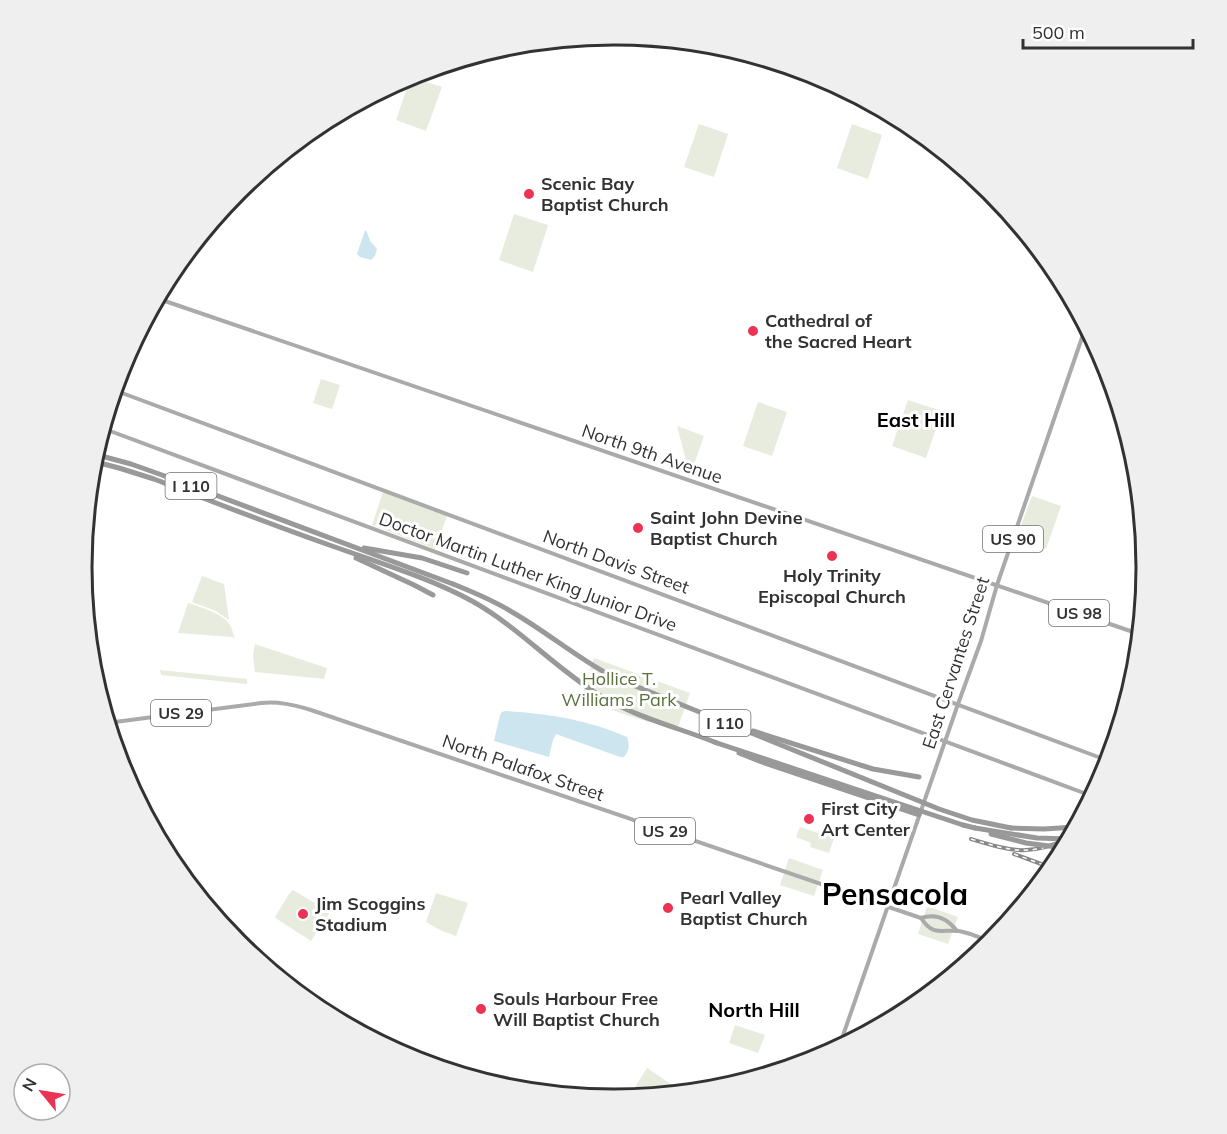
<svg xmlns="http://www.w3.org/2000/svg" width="1227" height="1134" viewBox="0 0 1227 1134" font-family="Mulish,sans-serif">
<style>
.green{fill:#e7ecde}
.water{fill:#cde5ef}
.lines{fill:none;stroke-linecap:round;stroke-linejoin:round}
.major{stroke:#aaa;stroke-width:4}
.highway{stroke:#999;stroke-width:5}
.rail-casing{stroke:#878787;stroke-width:4}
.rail{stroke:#fff;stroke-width:1.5;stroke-dasharray:4.5;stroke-linecap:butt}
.highway-bridge{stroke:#999;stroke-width:5}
.poi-dot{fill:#eb3353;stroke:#fff;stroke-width:2}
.labels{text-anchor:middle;stroke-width:6;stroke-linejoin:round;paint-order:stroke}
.shield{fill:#fff;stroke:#707070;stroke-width:1.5}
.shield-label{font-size:16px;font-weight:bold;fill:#323232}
.poi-label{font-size:18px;font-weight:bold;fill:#323232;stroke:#fff;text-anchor:start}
.street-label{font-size:18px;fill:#323232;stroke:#fff}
.park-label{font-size:18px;fill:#5a713d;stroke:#fff}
.neighbourhood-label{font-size:20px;font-weight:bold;fill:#000;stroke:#fff}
.town-label{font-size:30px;font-weight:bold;fill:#000;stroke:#fff}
.rim{fill:none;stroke:#323232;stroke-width:3}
</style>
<rect width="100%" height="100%" fill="#fff"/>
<g class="green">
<polygon points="411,77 442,87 426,131 396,120"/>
<polygon points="699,124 728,134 714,177 684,167"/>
<polygon points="852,124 882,135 868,179 837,168"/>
<polygon points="514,214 548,225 533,272 499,260"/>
<polygon points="321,379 340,385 332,409 313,403"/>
<polygon points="908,400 942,411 926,458 892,446"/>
<polygon points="758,402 787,412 772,456 743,446"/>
<polygon points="677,426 704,436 690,476"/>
<polygon points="383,492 447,516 435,549 372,525"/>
<polygon points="1032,496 1061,506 1046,549 1018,539 1017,536"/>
<polygon points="202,576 224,584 229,620 216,611 192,602"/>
<path d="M188,603C200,607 222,613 229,624C232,627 233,634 235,638L232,637L178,633Z"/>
<polygon points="255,644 327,668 324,679 255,672 253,655"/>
<path d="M594,658L690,693L677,730C645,720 610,714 583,693Z"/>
<polygon points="160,670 247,679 247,684 161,675"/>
<polygon points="800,827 834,838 829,853 810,847 811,843 796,837"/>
<polygon points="789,858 823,870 814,896 780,885"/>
<polygon points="293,890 330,912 311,941 277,919 275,917 289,894"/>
<polygon points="436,893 468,903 456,936 440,930 426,922"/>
<polygon points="927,906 958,917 948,944 918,934"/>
<polygon points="735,1025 765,1035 758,1053 729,1043"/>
<polygon points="647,1068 671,1084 664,1095 629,1097"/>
</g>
<g class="water">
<polygon points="365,230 367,232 370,241 377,249 375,256 371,260 360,257 357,254"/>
<path d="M505,711C547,713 589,720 627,737C630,745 629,751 624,757H620L556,734L553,740L549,757L494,741L500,715L502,712Z"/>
</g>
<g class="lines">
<g class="major">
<polyline points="156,298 1139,634"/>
<polyline points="114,390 1109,761"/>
<polyline points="102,428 1092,796"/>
<path d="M107,723L261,703C278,701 294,705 311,710L921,918C936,913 948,919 957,931"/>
<path d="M921,918C933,937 943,929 959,931C970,933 981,938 991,942"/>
<polyline points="839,1047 958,704 981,641 997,585 1086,326"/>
</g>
<g class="highway">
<polyline points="94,454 131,464 162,475 453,584"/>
<path d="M92,461L119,468L154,479C213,502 272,525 332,546C377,562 430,578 472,601C517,626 552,665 596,693C633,717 677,727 717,743"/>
<polyline points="364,548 422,558 467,573"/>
<polyline points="356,558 414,585 433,595"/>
<polyline points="753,731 873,769 919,777"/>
<polyline points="739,753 759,761 919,815"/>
<polyline points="963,825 975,828"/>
<polyline points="1011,828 1044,829 1075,827"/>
</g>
<defs>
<g id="rail">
<path d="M971,839C1011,851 1030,857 1069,838"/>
<polyline points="1014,854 1052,868"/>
</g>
</defs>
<use href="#rail" class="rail-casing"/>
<use href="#rail" class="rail"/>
<g class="highway-bridge">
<path d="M453,584C473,592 493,600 512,612C547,632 577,658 613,677L939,809L972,820L1011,828"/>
<polyline points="714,742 963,825"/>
<polyline points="975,828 1037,838 1069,839"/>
<polyline points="991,834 1026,843 1064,848"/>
</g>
</g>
<g class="poi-dot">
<circle cx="529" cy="194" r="6"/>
<circle cx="753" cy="331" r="6"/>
<circle cx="638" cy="528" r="6"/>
<circle cx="832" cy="556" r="6"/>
<circle cx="809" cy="819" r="6"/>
<circle cx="668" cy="908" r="6"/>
<circle cx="303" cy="914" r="6"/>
<circle cx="481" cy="1009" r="6"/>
</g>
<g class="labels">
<g class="shield">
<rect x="165.5" y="473" width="51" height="26" rx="4.5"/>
<rect x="983" y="526" width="60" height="26" rx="4.5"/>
<rect x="1049" y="600" width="60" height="26" rx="4.5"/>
<rect x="151" y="700" width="60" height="26" rx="4.5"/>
<rect x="699.5" y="710" width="51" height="26" rx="4.5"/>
<rect x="635" y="818" width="60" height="26" rx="4.5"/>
</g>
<g class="shield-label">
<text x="191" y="492">I 110</text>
<text x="1013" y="545">US 90</text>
<text x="1079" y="619">US 98</text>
<text x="181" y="719">US 29</text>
<text x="725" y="729">I 110</text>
<text x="665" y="837">US 29</text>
</g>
<g class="poi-label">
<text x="541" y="190">Scenic Bay<tspan x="541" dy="21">Baptist Church</tspan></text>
<text x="765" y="327">Cathedral of<tspan x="765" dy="21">the Sacred Heart</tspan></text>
<text x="650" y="524">Saint John Devine<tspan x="650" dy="21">Baptist Church</tspan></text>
<text x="832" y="582" text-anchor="middle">Holy Trinity<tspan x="832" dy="21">Episcopal Church</tspan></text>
<text x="821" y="815">First City<tspan x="821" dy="21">Art Center</tspan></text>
<text x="680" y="904">Pearl Valley<tspan x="680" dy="21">Baptist Church</tspan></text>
<text x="315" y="910">Jim Scoggins<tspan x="315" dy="21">Stadium</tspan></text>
<text x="493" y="1005">Souls Harbour Free<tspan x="493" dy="21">Will Baptist Church</tspan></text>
</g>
<g class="street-label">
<text transform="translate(652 454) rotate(19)" y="6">North 9th Avenue</text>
<text transform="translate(616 562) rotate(20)" y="6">North Davis Street</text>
<text transform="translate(528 572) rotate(20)" y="6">Doctor Martin Luther King Junior Drive</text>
<text transform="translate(956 663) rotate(-72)" y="6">East Cervantes Street</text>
<text transform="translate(523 768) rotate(19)" y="6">North Palafox Street</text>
</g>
<g class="park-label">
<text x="619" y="685">Hollice T.<tspan x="619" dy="21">Williams Park</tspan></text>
</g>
<g class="neighbourhood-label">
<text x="916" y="427">East Hill</text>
<text x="754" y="1017">North Hill</text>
</g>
<g class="town-label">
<text x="895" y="905">Pensacola</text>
</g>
</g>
<path d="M0 0H1227V1134H0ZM92 567a522 522 0 1 1 1044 0a522 522 0 1 1-1044 0Z" fill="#efefef" fill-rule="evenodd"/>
<path class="rim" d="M92 567a522 522 0 1 1 1044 0a522 522 0 1 1-1044 0Z"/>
<g transform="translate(42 1092) rotate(300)"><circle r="28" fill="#ffffff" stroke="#adadad" stroke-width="1.5"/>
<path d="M0-4.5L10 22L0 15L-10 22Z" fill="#eb3353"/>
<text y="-9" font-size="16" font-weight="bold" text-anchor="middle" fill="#323232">N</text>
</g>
<path d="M1023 39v9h170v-9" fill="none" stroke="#323232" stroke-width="3"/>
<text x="1032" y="39" font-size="18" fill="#323232" stroke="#ffffff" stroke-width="4.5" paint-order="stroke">500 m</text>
</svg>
